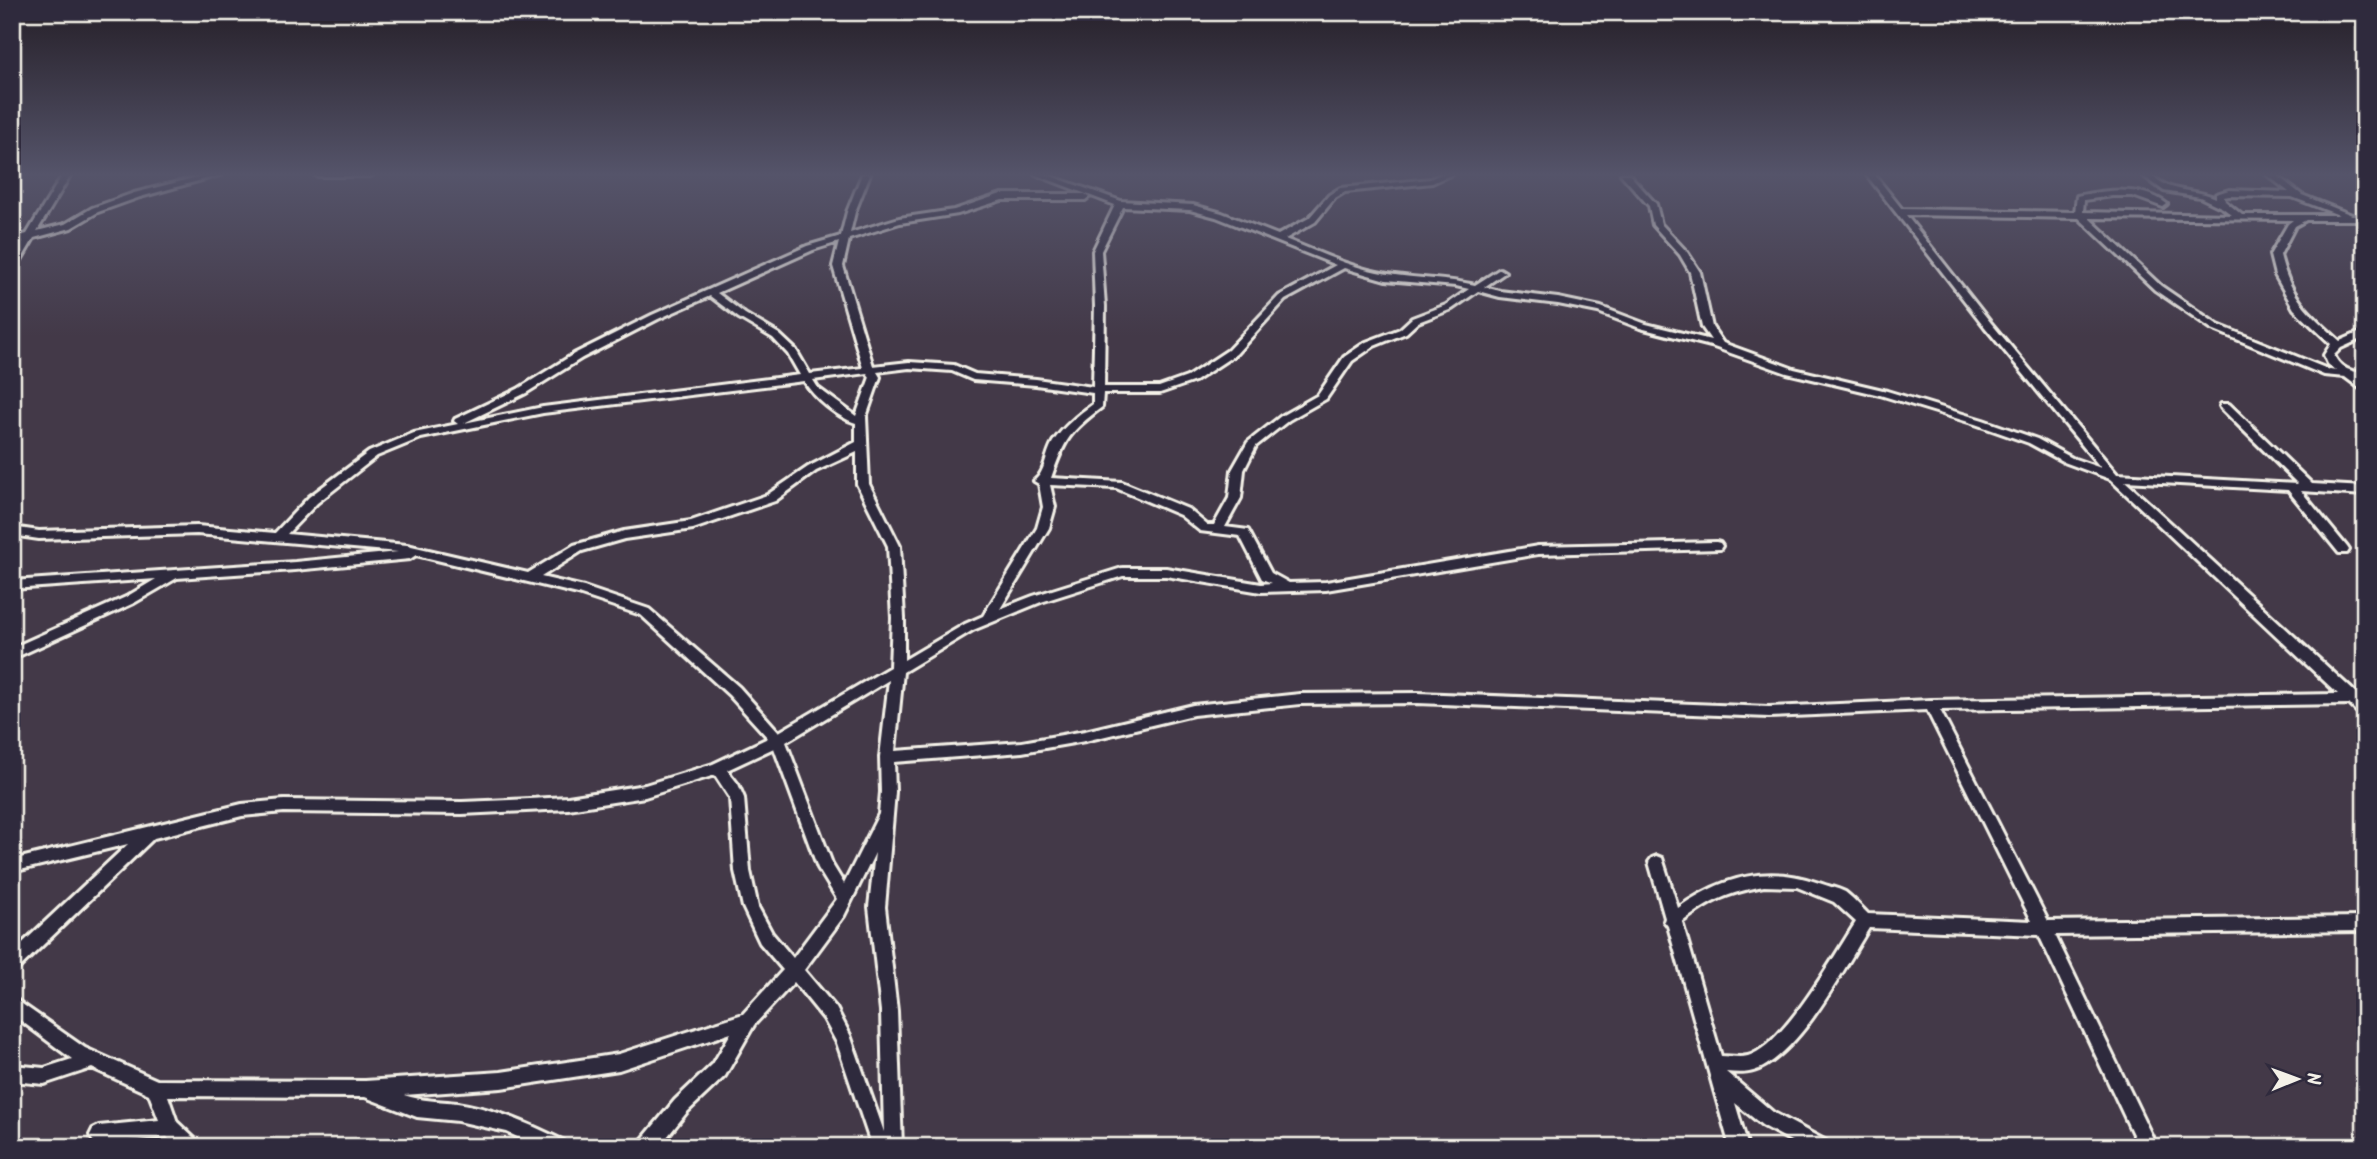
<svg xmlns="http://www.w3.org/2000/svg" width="2377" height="1159" viewBox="0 0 2377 1159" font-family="Kalam,sans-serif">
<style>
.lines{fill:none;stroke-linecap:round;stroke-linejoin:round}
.street-casing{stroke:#f4f1e8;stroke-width:6}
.street{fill:#2f2a3d;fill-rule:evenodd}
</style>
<rect width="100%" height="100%" fill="#433948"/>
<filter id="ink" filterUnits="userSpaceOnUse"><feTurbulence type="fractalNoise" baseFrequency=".0143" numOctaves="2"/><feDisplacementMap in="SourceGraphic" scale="14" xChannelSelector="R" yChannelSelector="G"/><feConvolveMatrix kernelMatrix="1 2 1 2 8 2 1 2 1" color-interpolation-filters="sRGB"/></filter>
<g filter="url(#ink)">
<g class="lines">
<defs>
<g id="street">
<polygon points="63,174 71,174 37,231 65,224 92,208 134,193 210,174 223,174 140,197 98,212 71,228 34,238 17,267 12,270 12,259 23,241 12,244 12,238 27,234"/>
<polygon points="314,174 374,174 370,176 318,176"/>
<path d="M862,174H870L855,212L850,233L899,218L954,210L1001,194H1085L1089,197L1085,200H1002L958,214L900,223L849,239L843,266L873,366L909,362L954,365L975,374L1036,379L1093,387L1095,306L1093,251L1115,205L1034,174H1045L1121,201L1193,205L1222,213L1278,235L1309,218L1329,195L1340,188L1430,179L1441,174H1452L1432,183L1345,192L1335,198L1315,222L1285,239C1318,252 1353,269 1388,274C1417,279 1446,278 1475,285L1500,269L1505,272L1503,274L1484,287L1500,291L1558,298L1601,307L1646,324L1711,340L1702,327L1690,272L1680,255L1653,225L1649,206L1621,174H1629L1656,204L1661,224L1687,252L1700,272L1712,327L1723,343L1794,369L1887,391L1983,420L2037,439L2072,458L2101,468L1985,327L1866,174H1874L1902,209L2075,212L2077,196C2106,190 2143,185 2167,204L2163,207L2133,196H2112L2084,200L2083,212L2232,215L2223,208L2200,197L2164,191L2141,174C2154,174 2159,183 2171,187C2186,192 2201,191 2216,198V194L2229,190L2289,192L2266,174H2275L2302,195L2352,215L2365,214V220H2306L2295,226L2280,255C2291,299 2308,312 2340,341L2365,330V337L2341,348L2334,355C2340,369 2352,372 2365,373V379H2359L2365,384V392L2345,377L2324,375L2212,329L2155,290L2079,218L1906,215L1991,323L2117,474L2298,484L2221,408L2220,406L2221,404H2229L2312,484L2365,487V495L2301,491L2347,547L2349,550L2347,553H2339L2288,490L2125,481L2358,695L2365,703V716L2360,715L2349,704L1940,710L2048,921L2365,917V931L2055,935L2157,1147H2139L2039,935L1869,928C1843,970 1803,1048 1759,1069C1748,1074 1737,1073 1726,1072L1774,1113L1826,1141L1829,1147H1802L1762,1125L1735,1103L1748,1147H1730L1668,926L1664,921L1665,918L1649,862L1652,858L1657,856L1662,858L1678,908C1721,877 1768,864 1819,883C1827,886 1837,888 1845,892C1853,898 1861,907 1868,914L2032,921L1927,710L1769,717L1418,703L1300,704L1193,715L1085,741L1022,752L894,762L895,792L885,907L897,1011L902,1147H872L837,1043L824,1019L794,982L754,1025L725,1076L687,1112L659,1147H638L641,1141L675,1100L713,1064L731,1033L619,1070L501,1088L404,1095C422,1101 439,1101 457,1103C497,1109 529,1124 564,1141L567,1147H538L507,1132L458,1121L417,1117L365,1097L168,1096L177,1122L197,1141L200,1147H177L167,1137L99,1144L93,1141L90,1135L93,1129L99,1126L159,1120L149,1094L92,1068L44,1084L12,1081V1065L44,1068L72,1059L12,1014V997L85,1048L157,1080L365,1081L501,1072L619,1054L743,1014L783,970L760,943L743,907L735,871L730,798L715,775L645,797L568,809L462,814L284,812L242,816L154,838L18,969L12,971V953L128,844L12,872V860L242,804L284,800L462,802L510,800L568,797L645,785L713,764L768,738L729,695L641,615L578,594L416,555L410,559L295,570L177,578L134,603L12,659V648L126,597L156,579L12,589V581L295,562L398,552L197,534L39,539L12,535V527L39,531L197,526L275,533L309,497L369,452L414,433L458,424L454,421L455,419L518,389L574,354L652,315L807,246L841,236L847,212ZM2229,196L2292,197L2339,215H2242L2225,201L2224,197ZM1123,207L1190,210L1216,217L1336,265L1279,296L1228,350L1187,377L1159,387H1104L1105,306L1101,251ZM2089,218L2293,220L2288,224L2270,255L2275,275L2294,309L2331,344L2324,355L2328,364L2336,371L2330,370L2218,325L2161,286ZM839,242L833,266L863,368L810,374L796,350L779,334L745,314L717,293L813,250ZM1344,268L1386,280L1456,286L1469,289L1446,305L1412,318L1400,329L1366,342L1344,357L1318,395L1281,416L1248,442L1232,470L1229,498L1214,525H1207L1188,509L1122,482L1051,478C1065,439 1069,432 1102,407L1103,393H1160L1195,381L1236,354L1285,300ZM1478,291L1500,297L1558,304L1598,312L1640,328L1711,346L1787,373L1880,395L1975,424L2029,443L2064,462L2110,479L2338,694L1931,700L1769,707L1418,693L1300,694L1193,705L1085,731L1022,742L895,751L903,672L973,630L1041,602L1123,576H1166L1261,592L1326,590L1538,554L1720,549L1722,546L1720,543L1716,542L1538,546L1326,582L1289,583L1271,573L1248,530L1225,527L1241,498L1244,470L1256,446L1289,420L1326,399L1352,361L1374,346L1406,333L1418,322L1452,309ZM710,296L739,318L773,338L788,354L800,375L543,407L464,423L526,393L582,358L658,319ZM909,368L952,371L973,380L1036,385L1093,393V404C1078,415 1064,426 1053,442C1045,455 1046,472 1034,481L1039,484L1043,507L1037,528L983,616L965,624L904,660V618L900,546L869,484L866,417L880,377L877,372ZM867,373L870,377L856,416L818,388L813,380ZM804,381C814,398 837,417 856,423V442L808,467L767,495L691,521L624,531L574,545L528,573L407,545L287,534L317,503L377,456L421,438L543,413ZM857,452V484L888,546L892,618L890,667L779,732L739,687L649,609L584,587L541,577L582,551L624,539L693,529L775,501L816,471ZM1050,485L1116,488L1180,515L1200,531L1240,536L1262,579L1272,583L1261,584L1166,568H1122L1033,596L1000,609L1049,528L1055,507ZM889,680L880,757L881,792L879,814L844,884L833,866L786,742ZM774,748L818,868L837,899L793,958L772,933L758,907L750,871L744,798L738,784L727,770ZM875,853L869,907L881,1011L884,1132L850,1035L836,1008L804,970L844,916ZM1764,886L1797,887L1834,902L1856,922C1836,953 1783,1047 1748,1056C1740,1058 1730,1056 1721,1056L1682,922C1712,900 1727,893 1764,886Z"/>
</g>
</defs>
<use href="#street" class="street-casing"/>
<use href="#street" class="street"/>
</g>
</g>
<linearGradient id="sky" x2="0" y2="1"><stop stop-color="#251f28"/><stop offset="0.52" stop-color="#55546a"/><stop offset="1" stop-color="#55546a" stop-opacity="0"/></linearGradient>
<rect width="2377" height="336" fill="url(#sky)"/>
<rect width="2377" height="1159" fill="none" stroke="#2f2a3d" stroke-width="42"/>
<rect x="21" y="21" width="2335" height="1117" fill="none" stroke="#f4f1e8" stroke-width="2.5" filter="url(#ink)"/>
<g transform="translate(2297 1079) rotate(89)" stroke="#2f2a3d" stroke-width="5" paint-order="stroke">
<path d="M0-5L12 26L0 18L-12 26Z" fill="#f4f1e8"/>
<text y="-10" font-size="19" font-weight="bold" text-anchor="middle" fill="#f4f1e8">N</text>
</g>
</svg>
